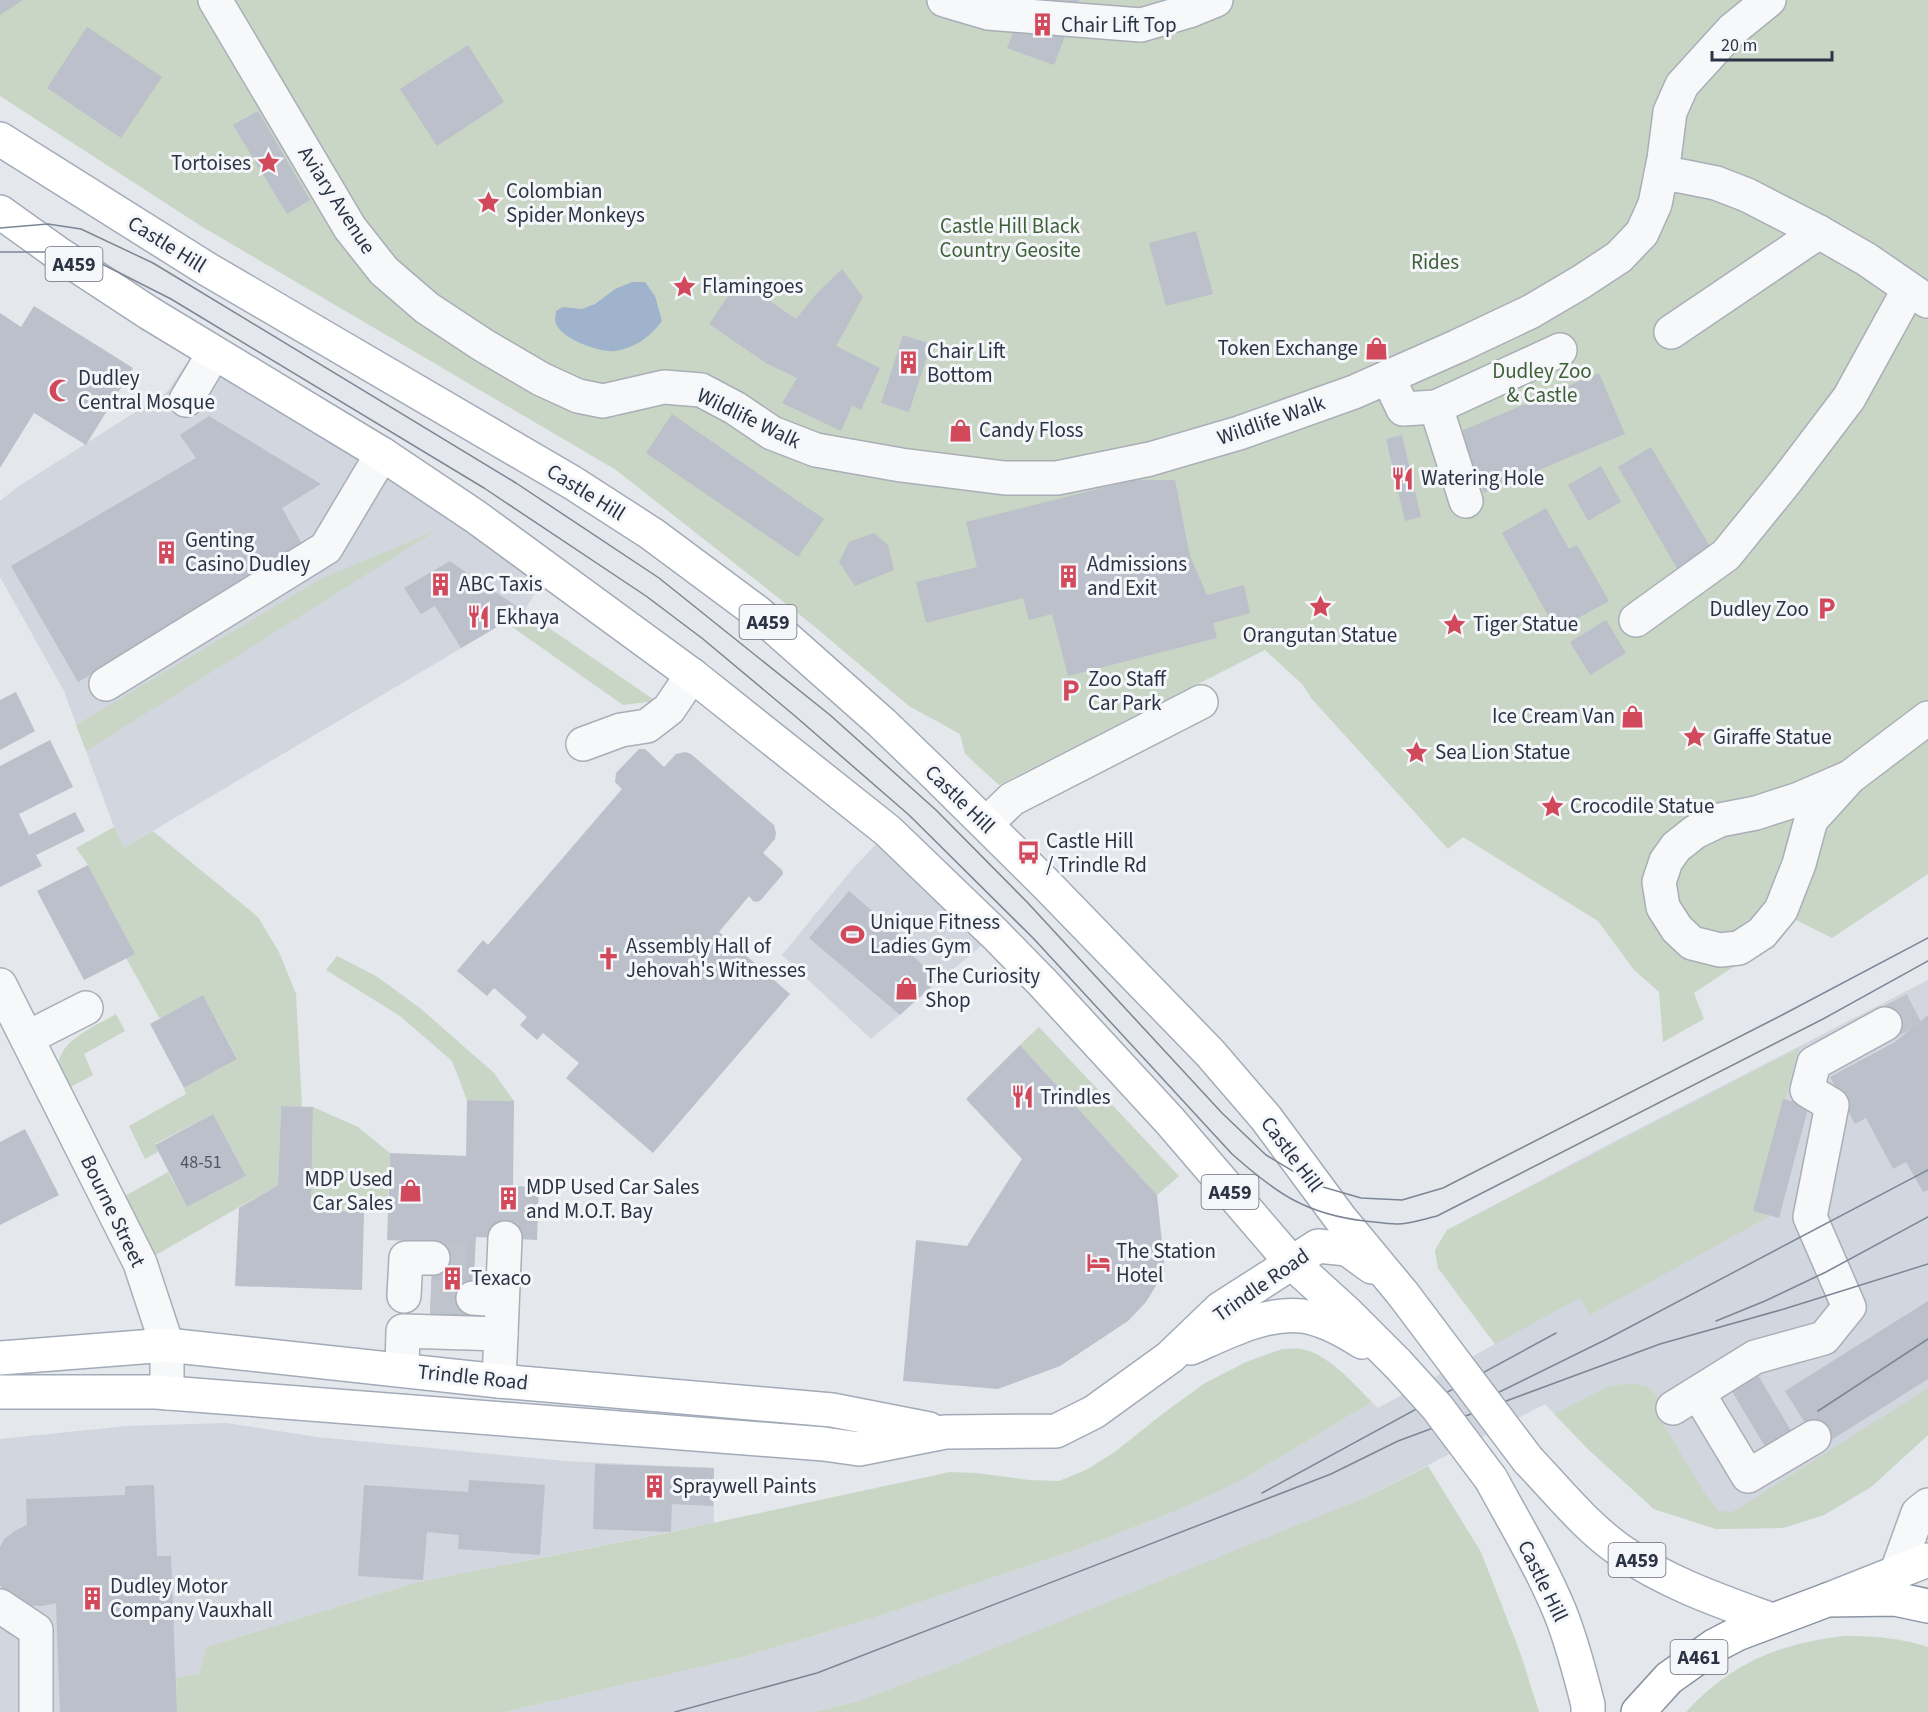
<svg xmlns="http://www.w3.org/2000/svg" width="1928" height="1712" viewBox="0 0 1928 1712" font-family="'Source Sans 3',sans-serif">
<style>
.built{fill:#d2d6de}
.green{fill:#c9d6c5}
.water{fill:#9fb4cc}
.building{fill:#bbc0ca}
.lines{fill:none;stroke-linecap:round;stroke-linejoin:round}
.minor-tunnel{stroke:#bfc3cb;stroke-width:33;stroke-dasharray:33 16;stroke-linecap:butt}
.minor-casing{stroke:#a9aeb7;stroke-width:36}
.major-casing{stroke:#a3abb8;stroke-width:36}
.highway-casing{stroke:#8b94a3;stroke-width:36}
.minor{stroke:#f7f8fa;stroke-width:33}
.major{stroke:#fff;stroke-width:33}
.highway{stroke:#fff;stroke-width:33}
.tram{stroke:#7d8696;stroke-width:1.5}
.major-bridge-casing{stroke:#a3abb8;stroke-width:36;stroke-linecap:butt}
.major-bridge{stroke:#fff;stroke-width:33}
.labels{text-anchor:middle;stroke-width:6;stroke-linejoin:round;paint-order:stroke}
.number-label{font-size:18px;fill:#4f5766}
.shield{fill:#f4f6f9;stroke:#676e7b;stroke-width:1.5}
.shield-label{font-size:20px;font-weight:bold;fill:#2b3445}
.poi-label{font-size:21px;fill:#2b3445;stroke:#f4f6f9;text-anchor:start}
.street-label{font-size:21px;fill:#2b3445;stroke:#f4f6f9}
.park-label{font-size:21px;fill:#3f6138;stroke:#f4f6f9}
</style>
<rect width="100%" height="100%" fill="#e4e7ec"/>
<g class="built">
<polygon points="200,343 550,569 524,611 124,848 114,827 64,691 0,577 0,501 16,488 167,392"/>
<polygon points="888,831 995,934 871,1039 782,955 850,872"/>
<polygon points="1928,980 1928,1435 1871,1487 1824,1515 1783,1528 1716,1529 1654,1509 1589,1450 1545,1404 1369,1496 1171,1578 948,1667 858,1701 812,1712 505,1712 739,1658 873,1618 1081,1548 1173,1512 1237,1483 1372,1402 1378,1408 1495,1344 1438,1268 1435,1250 1447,1230 1617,1140"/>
<polygon points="226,1423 317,1437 564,1461 714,1468 714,1523 418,1582 206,1647 199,1674 176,1678 177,1712 0,1712 0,1439 127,1426"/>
</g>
<g class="green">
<polygon points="0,0 1928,0 1928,874 1832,938 1796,920 1773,948 1741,962 1694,993 1704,1019 1663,1042 1659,992 1634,970 1598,921 1463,837 1448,849 1311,698 1303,685 1265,650 999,785 965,754 960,734 909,706 809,622 616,470 201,226 0,96"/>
<polygon points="437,530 86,751 76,725 321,579"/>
<polygon points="524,611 656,701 623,705 505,622"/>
<polygon points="114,827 124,848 153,831 258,917 279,952 296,994 302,1107 281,1106 278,1185 154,1256 125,1196 168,1172 187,1207 246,1176 213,1114 155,1144 158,1152 145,1159 129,1126 186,1094 184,1088 237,1058 203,995 160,1019 126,958 134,953 88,865 76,848"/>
<polygon points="337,956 376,976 420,1008 494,1073 514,1101 467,1100 452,1061 400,1016 326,970"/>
<path d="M116,1014L125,1031L84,1054L93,1075L69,1088C65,1081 60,1074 59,1066C57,1041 98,1025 116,1014Z"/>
<polygon points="1039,1027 1179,1176 1157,1195 1020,1045"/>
<polygon points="1799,1048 1754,1211 1770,1216 1590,1315 1580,1298 1495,1344 1438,1268 1435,1250 1447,1230"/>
<polygon points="313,1107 358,1127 390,1153 387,1210 364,1212 311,1210"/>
<path d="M1282,1349C1288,1349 1295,1348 1301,1349C1326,1352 1355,1385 1372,1402L1237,1483L1173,1512L1081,1548L873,1618L739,1658L505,1712H177L176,1678L199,1674L206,1647L418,1582L671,1532L950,1472L976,1473L1029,1480L1059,1481L1088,1469L1116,1451L1165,1412L1205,1383L1246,1362Z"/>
<polygon points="1631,1383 1648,1387 1657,1396 1655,1407 1660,1419 1707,1497 1719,1511 1732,1512 1744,1505 1928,1388 1928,1435 1871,1487 1824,1515 1783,1528 1716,1529 1654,1509 1589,1450 1554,1414 1607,1387"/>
<polygon points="1428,1466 1481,1552 1520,1652 1539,1712 813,1712 858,1701 948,1667 1369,1496"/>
<path d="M1845,1636C1874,1636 1901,1638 1928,1647V1712H1686C1731,1663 1780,1643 1845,1636Z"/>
</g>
<path class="water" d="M632,282H645L655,296L662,321C650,337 635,348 615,351C600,353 557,338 555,320C555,317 556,314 556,311L563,307L582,309L595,304L615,289Z"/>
<g class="building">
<polygon points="0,0 23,0 0,15"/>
<polygon points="1026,0 1079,0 1054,65 1007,48"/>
<polygon points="87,27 162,77 121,138 47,88"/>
<polygon points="468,45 504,102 437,146 400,89"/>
<polygon points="258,111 310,200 287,214 233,125"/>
<polygon points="1196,231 1213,294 1166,306 1149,243"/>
<polygon points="842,269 863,297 836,346 880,368 861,410 852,406 841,431 782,403 797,378 766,363 709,324 739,280 796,319 817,293"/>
<polygon points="34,306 133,368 86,445 34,413 0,468 0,313 21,327"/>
<polygon points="903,335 931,344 909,412 881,403"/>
<polygon points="1599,373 1625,434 1484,493 1459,432"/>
<polygon points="672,414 824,519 798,557 646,453"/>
<polygon points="209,416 321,484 282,508 305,549 78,682 11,566 196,458 180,435"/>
<polygon points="1402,435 1421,517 1405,521 1386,439"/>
<polygon points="1651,447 1712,550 1678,570 1618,467"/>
<polygon points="1601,466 1621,502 1588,521 1568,485"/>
<polygon points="1133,480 1175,480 1190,556 1207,595 1244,585 1250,613 1213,623 1217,638 1068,676 1052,614 1029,620 1023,598 926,623 916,582 977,567 966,522"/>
<polygon points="1546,508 1569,549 1577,545 1609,601 1556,630 1502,533"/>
<polygon points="874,533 888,545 894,570 855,586 839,562 849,542"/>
<polygon points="450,561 477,580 524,611 461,648 435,606 421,614 404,588"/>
<polygon points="1606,620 1626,653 1590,675 1570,642"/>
<polygon points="16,692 35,731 0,750 0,700"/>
<polygon points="50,740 73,787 19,814 29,835 75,812 85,831 36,855 42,866 0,887 0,766"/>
<polygon points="639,749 645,749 664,767 676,754 685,752 691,754 774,825 776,833 775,839 763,853 782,870 783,874 761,900 757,902 753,901 749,896 719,932 790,994 653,1153 566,1078 579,1063 543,1033 537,1040 520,1025 527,1017 494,988 487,996 457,971 483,940 488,945 622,789 615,782 616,773"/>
<polygon points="88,865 135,954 84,980 37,891"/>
<polygon points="849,891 917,949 912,955 938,980 900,1015 809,938"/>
<polygon points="203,995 237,1059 184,1088 150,1024"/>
<polygon points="1928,1015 1928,1190 1923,1192 1906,1162 1893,1169 1866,1118 1855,1124 1830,1077 1895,1042"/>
<polygon points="1020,1045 1157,1195 1165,1271 1146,1302 1128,1321 1060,1366 998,1389 903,1381 916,1240 967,1246 1022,1159 966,1099"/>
<polygon points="1783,1099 1809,1105 1779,1218 1753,1211"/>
<polygon points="467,1100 514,1101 513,1186 539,1187 537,1240 476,1237 471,1333 429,1335 433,1242 387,1240 390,1153 466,1156"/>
<polygon points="281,1106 313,1107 311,1210 364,1212 362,1290 235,1286 239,1208 278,1185"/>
<polygon points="213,1114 246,1176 187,1207 155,1145"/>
<polygon points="25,1129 59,1195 0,1225 0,1142"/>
<polygon points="1928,1301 1928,1379 1820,1447 1785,1391"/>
<polygon points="1756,1372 1793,1434 1767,1450 1730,1388"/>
<polygon points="595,1464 714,1468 713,1506 672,1504 671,1532 593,1529"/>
<polygon points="469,1480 545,1485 540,1555 458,1549 459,1535 427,1532 423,1580 358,1576 364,1485 468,1492"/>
<polygon points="154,1485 157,1556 171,1556 177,1712 60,1712 56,1603 42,1606 28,1605 8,1595 0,1585 0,1547 4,1539 16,1530 27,1525 26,1499 125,1495 125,1486"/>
</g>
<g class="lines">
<g class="minor-tunnel">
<polyline points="1885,1024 1928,1002"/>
<polyline points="433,1258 475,1260"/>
<polyline points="431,1296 473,1298"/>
</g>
<defs>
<g id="minor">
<polyline points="215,0 350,228 384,271 427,308 483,345 541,379 578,396 603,401 664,387 701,390 735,408 772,433 816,450 901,465 1005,478 1057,478 1150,459 1239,433 1354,392 1458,346 1530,312 1581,282 1619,257 1642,233 1655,204 1664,159 1670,112 1682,85 1732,30 1769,0"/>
<polyline points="944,0 988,13 1141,25 1189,11 1216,0"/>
<polyline points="1661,174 1681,176 1716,183 1747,195 1819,232 1866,259 1927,301"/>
<polyline points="1671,332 1819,232"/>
<polyline points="1388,377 1403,409 1436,407"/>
<polyline points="186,400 214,353"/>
<polyline points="1466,501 1436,407 1560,350"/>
<polyline points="1636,620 1726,555 1786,481 1849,398 1909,289"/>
<polyline points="106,684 326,548 382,454"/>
<polyline points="583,744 621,730 647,726 669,709 692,675"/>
<polyline points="1850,777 1799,799 1756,813 1720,820 1695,832 1676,847 1666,861 1659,882 1663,907 1677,929 1692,943 1720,950 1739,948 1762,933 1781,910 1799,864 1811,820 1850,777 1928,718"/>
<polyline points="986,824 1012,799 1201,702"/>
<polyline points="0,985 140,1263 167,1345 167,1393"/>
<polyline points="27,1038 86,1008"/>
<polyline points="404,1296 406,1258 433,1258"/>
<polyline points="473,1298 502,1300"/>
<polyline points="402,1369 403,1331 501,1334"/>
<polyline points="499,1381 505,1238"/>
<polyline points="1698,1393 1748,1476 1814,1437"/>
<polyline points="1673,1408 1755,1357 1824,1338 1849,1307 1810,1217 1832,1105 1807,1090 1814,1063 1885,1024"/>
<polyline points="1897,1571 1918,1513 1928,1505"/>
<polyline points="0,1606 36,1630 36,1712"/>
</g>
<g id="major">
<polyline points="0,139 207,269 573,483 652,534 757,612 882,723 936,775 1046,884 1210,1053 1266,1118 1340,1218 1403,1294"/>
<polyline points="0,212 56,252 149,313 382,454 476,517 692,675 888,831 995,934 1042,982 1170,1121 1291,1262 1347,1313 1398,1364"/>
<path d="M1191,1348C1225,1333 1264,1312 1302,1316C1323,1319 1345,1331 1362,1342"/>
<polyline points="0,1358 167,1345 499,1381 832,1410 929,1429"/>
<polyline points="0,1392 156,1392 824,1444 859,1449 945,1432 1056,1431 1094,1412 1170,1357 1220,1309 1318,1246 1347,1249 1372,1267"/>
<path d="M1528,1460C1558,1491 1586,1527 1621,1551C1667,1583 1720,1601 1772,1620"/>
<path d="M1491,1479C1515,1523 1541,1566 1560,1612C1572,1642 1580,1673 1588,1705V1712"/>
<polyline points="1827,1600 1928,1560"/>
</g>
<polyline id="highway" points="1638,1712 1669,1678 1714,1646 1737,1634 1827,1600 1895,1599 1928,1606"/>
</defs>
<use href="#minor" class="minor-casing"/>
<use href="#major" class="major-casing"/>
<use href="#highway" class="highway-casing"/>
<use href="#minor" class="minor"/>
<use href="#major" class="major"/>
<use href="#highway" class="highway"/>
<g class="tram">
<polyline points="0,228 48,224 81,229 153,263 516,483 659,578 830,715 936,810 1027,902 1222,1113 1266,1155 1316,1185 1361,1198 1402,1200 1443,1188 1784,1014 1928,938"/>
<path d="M0,252H56L100,263L171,299L484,488L646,596L703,639L795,716L909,815L1034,939L1232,1154C1276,1193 1305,1214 1365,1221C1375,1222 1386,1224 1397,1224C1410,1224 1424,1219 1437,1216L1823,1019L1928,961"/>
<polyline points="1716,1321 1765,1301 1826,1272 1928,1217"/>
<polyline points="1471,1406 1607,1339 1928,1170"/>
<polyline points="1818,1411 1928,1339"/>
<polyline points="1262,1493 1556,1333"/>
<polyline points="675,1712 817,1673 1331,1474 1398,1441 1660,1344 1784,1309 1928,1264"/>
</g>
<defs>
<g id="major-bridge">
<polyline points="1403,1294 1528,1460"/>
<polyline points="1398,1364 1437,1407 1491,1479"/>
</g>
</defs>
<use href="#major-bridge" class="major-bridge-casing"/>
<use href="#major-bridge" class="major-bridge"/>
</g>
<defs>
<symbol id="building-bare" viewBox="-9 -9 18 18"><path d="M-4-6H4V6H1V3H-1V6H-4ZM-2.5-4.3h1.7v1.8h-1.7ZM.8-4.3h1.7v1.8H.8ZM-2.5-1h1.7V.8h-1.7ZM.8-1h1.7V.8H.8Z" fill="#d1495b" stroke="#f4f6f9" stroke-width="2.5" paint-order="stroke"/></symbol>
<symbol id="sight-bare" viewBox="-9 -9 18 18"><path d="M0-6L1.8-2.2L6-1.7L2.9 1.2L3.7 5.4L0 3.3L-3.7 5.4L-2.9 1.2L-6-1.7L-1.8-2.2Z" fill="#d1495b" stroke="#f4f6f9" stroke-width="2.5" paint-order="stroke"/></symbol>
<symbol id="shop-bare" viewBox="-9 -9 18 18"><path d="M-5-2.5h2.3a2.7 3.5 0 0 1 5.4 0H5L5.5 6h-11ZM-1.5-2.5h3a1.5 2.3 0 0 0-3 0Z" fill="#d1495b" stroke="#f4f6f9" stroke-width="2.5" paint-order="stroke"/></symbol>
<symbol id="mosque-bare" viewBox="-9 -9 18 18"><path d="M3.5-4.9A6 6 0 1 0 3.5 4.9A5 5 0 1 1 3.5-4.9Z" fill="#d1495b" stroke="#f4f6f9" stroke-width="2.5" paint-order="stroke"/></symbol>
<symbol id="restaurant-bare" viewBox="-9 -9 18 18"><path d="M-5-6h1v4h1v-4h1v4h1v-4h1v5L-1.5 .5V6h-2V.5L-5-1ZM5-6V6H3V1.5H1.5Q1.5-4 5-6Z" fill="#d1495b" stroke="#f4f6f9" stroke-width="2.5" paint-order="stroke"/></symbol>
<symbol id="parking-bare" viewBox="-9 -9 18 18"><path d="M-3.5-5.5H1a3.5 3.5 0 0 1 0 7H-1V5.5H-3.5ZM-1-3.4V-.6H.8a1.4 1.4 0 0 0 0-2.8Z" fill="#d1495b" stroke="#f4f6f9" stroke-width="2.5" paint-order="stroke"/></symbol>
<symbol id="bus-bare" viewBox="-9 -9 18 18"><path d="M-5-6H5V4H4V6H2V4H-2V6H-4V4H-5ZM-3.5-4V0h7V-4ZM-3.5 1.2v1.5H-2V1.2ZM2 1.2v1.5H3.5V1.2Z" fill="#d1495b" stroke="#f4f6f9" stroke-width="2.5" paint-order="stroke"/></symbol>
<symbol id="stadium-bare" viewBox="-9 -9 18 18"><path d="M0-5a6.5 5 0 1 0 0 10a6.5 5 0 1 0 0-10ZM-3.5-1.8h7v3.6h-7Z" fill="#d1495b" stroke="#f4f6f9" stroke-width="2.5" paint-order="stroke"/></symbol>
<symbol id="church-bare" viewBox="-9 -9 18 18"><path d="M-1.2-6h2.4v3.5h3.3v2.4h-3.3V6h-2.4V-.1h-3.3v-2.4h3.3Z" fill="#d1495b" stroke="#f4f6f9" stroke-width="2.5" paint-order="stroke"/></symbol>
<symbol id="hotel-bare" viewBox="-9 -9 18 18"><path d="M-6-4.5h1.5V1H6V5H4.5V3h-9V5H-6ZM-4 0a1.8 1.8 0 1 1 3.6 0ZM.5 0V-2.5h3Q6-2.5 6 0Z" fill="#d1495b" stroke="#f4f6f9" stroke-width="2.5" paint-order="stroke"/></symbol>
</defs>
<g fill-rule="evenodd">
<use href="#building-bare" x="1026" y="8" width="33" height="33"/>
<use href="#sight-bare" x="252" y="146" width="33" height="33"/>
<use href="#sight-bare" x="472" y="186" width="33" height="33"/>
<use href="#sight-bare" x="668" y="270" width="33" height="33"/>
<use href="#shop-bare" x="1360" y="332" width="33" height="33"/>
<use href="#building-bare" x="892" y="346" width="33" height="33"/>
<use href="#mosque-bare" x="44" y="374" width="33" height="33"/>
<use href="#shop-bare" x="944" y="414" width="33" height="33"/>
<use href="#restaurant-bare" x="1386" y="462" width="33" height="33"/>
<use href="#building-bare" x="150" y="536" width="33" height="33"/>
<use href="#building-bare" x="1052" y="560" width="33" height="33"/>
<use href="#building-bare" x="424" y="568" width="33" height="33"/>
<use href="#sight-bare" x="1304" y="590" width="33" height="33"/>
<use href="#parking-bare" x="1810" y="592" width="33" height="33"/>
<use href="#restaurant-bare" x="462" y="600" width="33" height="33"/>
<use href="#sight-bare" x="1438" y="608" width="33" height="33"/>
<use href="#parking-bare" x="1054" y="674" width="33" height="33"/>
<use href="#shop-bare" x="1616" y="700" width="33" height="33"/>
<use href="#sight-bare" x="1678" y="720" width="33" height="33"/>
<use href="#sight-bare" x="1400" y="736" width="33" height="33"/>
<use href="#sight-bare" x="1536" y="790" width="33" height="33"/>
<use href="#bus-bare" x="1012" y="836" width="33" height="33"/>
<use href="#stadium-bare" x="836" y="918" width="33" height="33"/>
<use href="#church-bare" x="592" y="942" width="33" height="33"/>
<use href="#shop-bare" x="890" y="972" width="33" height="33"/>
<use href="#restaurant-bare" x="1006" y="1080" width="33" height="33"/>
<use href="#shop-bare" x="394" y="1174" width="33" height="33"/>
<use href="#building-bare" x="492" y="1182" width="33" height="33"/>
<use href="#hotel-bare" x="1082" y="1246" width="33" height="33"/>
<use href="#building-bare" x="436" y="1262" width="33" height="33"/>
<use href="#building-bare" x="638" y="1470" width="33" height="33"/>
<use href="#building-bare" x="76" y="1582" width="33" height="33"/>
</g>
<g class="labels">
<g class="number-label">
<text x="201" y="1168">48-51</text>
</g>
<g class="shield">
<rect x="45.5" y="247" width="57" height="34" rx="4.5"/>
<rect x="739.5" y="605" width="57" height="34" rx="4.5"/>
<rect x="1201.5" y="1175" width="57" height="34" rx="4.5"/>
<rect x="1608.5" y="1543" width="57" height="34" rx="4.5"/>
<rect x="1670.5" y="1640" width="57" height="34" rx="4.5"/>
</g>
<g class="shield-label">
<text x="74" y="271">A459</text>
<text x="768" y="629">A459</text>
<text x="1230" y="1199">A459</text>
<text x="1637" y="1567">A459</text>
<text x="1699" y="1664">A461</text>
</g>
<g class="poi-label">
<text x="1061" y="32">Chair Lift Top</text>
<text x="251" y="170" text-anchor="end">Tortoises</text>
<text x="506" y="198">Colombian<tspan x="506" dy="24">Spider Monkeys</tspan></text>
<text x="702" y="293">Flamingoes</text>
<text x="1358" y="355" text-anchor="end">Token Exchange</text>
<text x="927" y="358">Chair Lift<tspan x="927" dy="24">Bottom</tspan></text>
<text x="78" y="385">Dudley<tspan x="78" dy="24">Central Mosque</tspan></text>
<text x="979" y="437">Candy Floss</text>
<text x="1421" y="485">Watering Hole</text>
<text x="185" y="547">Genting<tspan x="185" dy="24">Casino Dudley</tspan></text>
<text x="1087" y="571">Admissions<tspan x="1087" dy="24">and Exit</tspan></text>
<text x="459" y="591">ABC Taxis</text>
<text x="1809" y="616" text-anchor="end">Dudley Zoo</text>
<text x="496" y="624">Ekhaya</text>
<text x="1473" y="631">Tiger Statue</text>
<text x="1320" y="642" text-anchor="middle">Orangutan Statue</text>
<text x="1088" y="686">Zoo Staff<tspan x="1088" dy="24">Car Park</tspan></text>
<text x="1615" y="723" text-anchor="end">Ice Cream Van</text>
<text x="1713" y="744">Giraffe Statue</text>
<text x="1435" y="759">Sea Lion Statue</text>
<text x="1570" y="813">Crocodile Statue</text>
<text x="1046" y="848">Castle Hill<tspan x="1046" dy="24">/ Trindle Rd</tspan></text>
<text x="870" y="929">Unique Fitness<tspan x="870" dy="24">Ladies Gym</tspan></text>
<text x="626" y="953">Assembly Hall of<tspan x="626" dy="24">Jehovah's Witnesses</tspan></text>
<text x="925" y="983">The Curiosity<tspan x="925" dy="24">Shop</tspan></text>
<text x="1040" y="1104">Trindles</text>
<text x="393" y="1186" text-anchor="end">MDP Used<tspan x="393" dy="24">Car Sales</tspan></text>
<text x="526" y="1194">MDP Used Car Sales<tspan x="526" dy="24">and M.O.T. Bay</tspan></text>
<text x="1116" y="1258">The Station<tspan x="1116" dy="24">Hotel</tspan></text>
<text x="471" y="1285">Texaco</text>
<text x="672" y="1493">Spraywell Paints</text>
<text x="110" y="1593">Dudley Motor<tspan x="110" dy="24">Company Vauxhall</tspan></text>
</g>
<g class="street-label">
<text transform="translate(337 200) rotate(57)" y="7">Aviary Avenue</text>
<text transform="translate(167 244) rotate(32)" y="7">Castle Hill</text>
<text transform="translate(749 418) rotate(26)" y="7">Wildlife Walk</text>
<text transform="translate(1271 420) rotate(-19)" y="7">Wildlife Walk</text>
<text transform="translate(586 492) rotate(32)" y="7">Castle Hill</text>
<text transform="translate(960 799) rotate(44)" y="7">Castle Hill</text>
<text transform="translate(1292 1154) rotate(53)" y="7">Castle Hill</text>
<text transform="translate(113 1211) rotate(64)" y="7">Bourne Street</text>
<text transform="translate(1261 1285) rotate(-35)" y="7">Trindle Road</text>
<text transform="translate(473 1377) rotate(6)" y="7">Trindle Road</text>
<text transform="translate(1543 1581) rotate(64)" y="7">Castle Hill</text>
</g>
<g class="park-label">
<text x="1010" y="233">Castle Hill Black<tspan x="1010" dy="24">Country Geosite</tspan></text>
<text x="1435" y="269">Rides</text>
<text x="1542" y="378">Dudley Zoo<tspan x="1542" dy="24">&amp; Castle</tspan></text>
</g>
</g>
<path d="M1712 51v9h120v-9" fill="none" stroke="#2b3445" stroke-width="3"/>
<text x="1721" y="51" font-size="18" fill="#2b3445" stroke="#f4f6f9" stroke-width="4.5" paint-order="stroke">20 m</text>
</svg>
